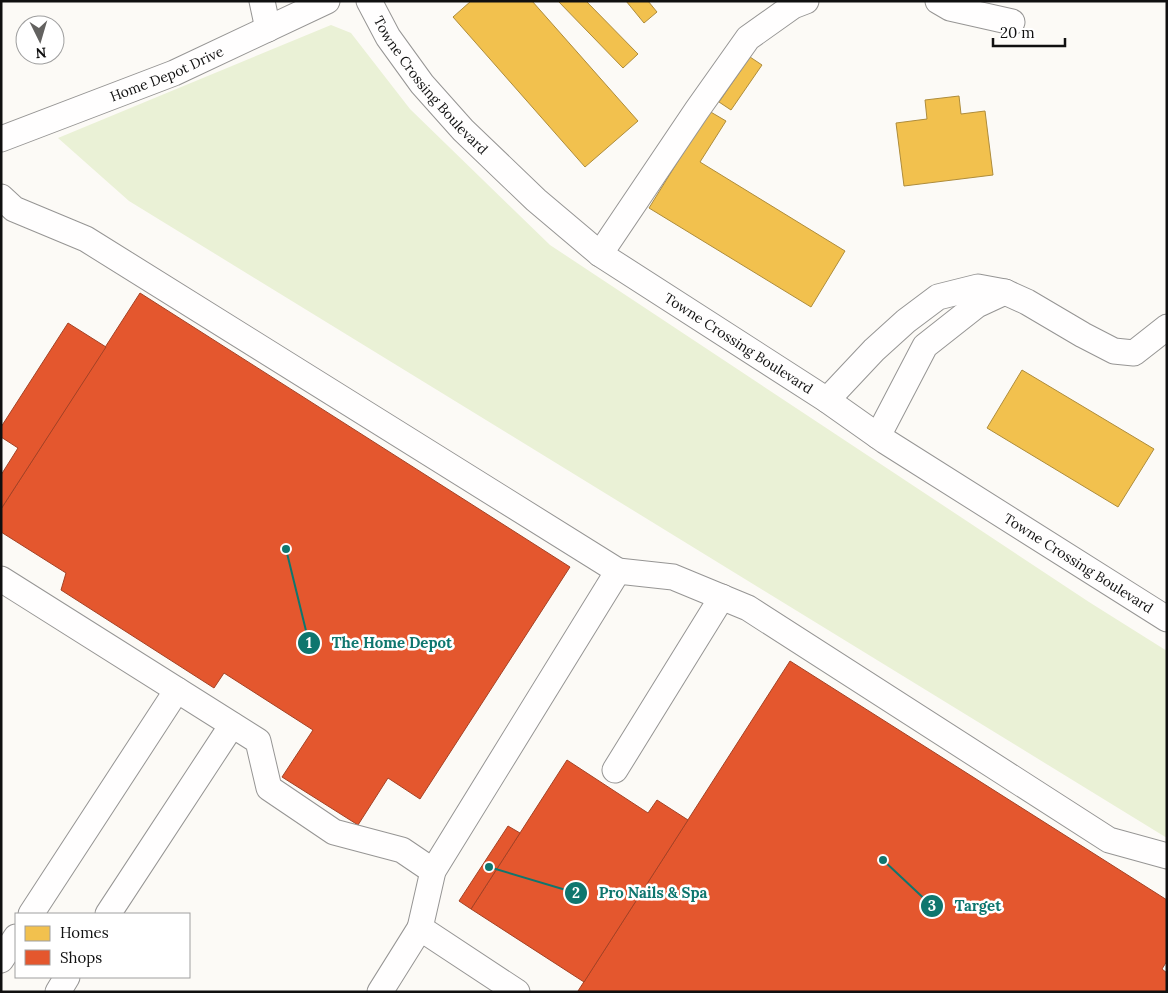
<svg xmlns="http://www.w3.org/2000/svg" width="1168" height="993" viewBox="0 0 1168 993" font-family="Lora,serif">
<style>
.green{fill:#eaf1d6}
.homes{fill:#f2c14e;stroke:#ae8c3b}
.shops{fill:#e4572e;stroke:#a44225}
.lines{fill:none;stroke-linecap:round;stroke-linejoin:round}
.minor-casing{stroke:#969594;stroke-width:27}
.minor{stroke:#fffefe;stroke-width:25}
.labels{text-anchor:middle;stroke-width:5;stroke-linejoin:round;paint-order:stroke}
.street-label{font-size:14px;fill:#101010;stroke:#fff}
.leader{fill:none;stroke:#0f766e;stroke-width:2}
.callout-dot{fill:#0f766e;stroke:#fff;stroke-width:2}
.mark-label{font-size:15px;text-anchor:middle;font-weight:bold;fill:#fff}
.callout-label{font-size:15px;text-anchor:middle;font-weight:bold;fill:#0f766e;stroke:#fff;stroke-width:5;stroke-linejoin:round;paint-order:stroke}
</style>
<rect width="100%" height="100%" fill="#fcfaf6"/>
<polygon class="green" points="331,25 351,33 410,109 550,245 1089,602 1167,651 1167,838 129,201 58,138"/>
<g class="homes">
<polygon points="471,1 532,1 638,121 585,167 453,17"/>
<polygon points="558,1 586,1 638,54 623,68"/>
<polygon points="626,1 648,1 657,12 644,23"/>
<polygon points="750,57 762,65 731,110 719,102"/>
<polygon points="959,96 961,114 985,111 993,175 904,186 896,123 927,119 925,100"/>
<polygon points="709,111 726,121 700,162 845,251 811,307 649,208"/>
<polygon points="1022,370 1154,449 1118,507 987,428"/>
</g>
<g class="shops">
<polygon points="140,293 570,567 420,799 388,778 358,825 282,777 313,730 224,673 214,688 61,590 66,573 1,532 1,509"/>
<polygon points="68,323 106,347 1,509 1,475 18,448 1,437 1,427"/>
<polygon points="790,661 1167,900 1167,961 1162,969 1167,973 1167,992 578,991"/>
<polygon points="567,760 648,813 657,800 688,820 584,982 471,909"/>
<polygon points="508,826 520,833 471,909 459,901"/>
</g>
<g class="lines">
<defs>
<g id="minor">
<polyline points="262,1 268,29"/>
<path id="s1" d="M369,1L388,37L422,84L463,130L536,200L600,254L827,400L885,441L1167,619"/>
<polyline points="938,1 950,8 1012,22"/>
<path id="s2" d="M1,139L174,73L327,1"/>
<polyline points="1,197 14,209 86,239 618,571 433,871 420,928"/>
<polyline points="600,254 697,110 748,38 793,6 806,1"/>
<polyline points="827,400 874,350 906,321 938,297 978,287 1005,292 1027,302 1083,335 1114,351 1134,353 1167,327"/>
<polyline points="878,436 925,346 977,305 1005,292"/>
<polyline points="618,571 673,577 748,608 1109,840 1167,856"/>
<polyline points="1,579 258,741 269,788 334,832 402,850 433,871"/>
<polyline points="615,770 722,597"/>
<polyline points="31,914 177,690"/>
<polyline points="108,914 232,725"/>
<polyline points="1,960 16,937"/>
<polyline points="58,992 67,977"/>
<polyline points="380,992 420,928 517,992"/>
</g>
</defs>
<use href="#minor" class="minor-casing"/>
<use href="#minor" class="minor"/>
</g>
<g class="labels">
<g class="street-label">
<text dy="5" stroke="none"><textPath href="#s2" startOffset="178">Home Depot Drive</textPath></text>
<text dy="5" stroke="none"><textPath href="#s1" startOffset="105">Towne Crossing Boulevard</textPath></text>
<text dy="5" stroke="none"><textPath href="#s1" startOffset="510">Towne Crossing Boulevard</textPath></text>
<text dy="5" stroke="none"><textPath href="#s1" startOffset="915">Towne Crossing Boulevard</textPath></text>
</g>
</g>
<path class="leader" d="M286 549L309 643M489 867L576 893M883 860L932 906"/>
<g class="callout-dot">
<circle cx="286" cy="549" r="5"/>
<circle cx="489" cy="867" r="5"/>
<circle cx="883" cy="860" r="5"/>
<circle cx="309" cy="643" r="12"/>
<circle cx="576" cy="893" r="12"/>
<circle cx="932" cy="906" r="12"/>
</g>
<g class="mark-label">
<text x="309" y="648">1</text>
<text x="576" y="898">2</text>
<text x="932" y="911">3</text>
</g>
<g class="callout-label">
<text x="392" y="648">The Home Depot</text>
<text x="653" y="898">Pro Nails &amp; Spa</text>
<text x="978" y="911">Target</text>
</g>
<rect width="1168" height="993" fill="none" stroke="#101010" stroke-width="5"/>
<rect x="15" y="913" width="175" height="65" fill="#ffffff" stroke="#9f9f9f"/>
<rect x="25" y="926" width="25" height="15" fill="#f2c14e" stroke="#9f9f9f"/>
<text x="60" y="938" font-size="15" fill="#101010">Homes</text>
<rect x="25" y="950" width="25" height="15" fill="#e4572e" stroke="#9f9f9f"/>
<text x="60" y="963" font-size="15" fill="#101010">Shops</text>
<g transform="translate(40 40) rotate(175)"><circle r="24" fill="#ffffff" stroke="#9f9f9f"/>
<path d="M0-4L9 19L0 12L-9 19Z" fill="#636260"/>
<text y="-8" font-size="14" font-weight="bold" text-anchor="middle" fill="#101010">N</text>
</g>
<path d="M993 38v8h72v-8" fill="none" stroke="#101010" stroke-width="2.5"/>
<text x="1000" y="38" font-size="15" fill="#101010" stroke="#ffffff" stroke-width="4" paint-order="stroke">20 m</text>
</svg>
